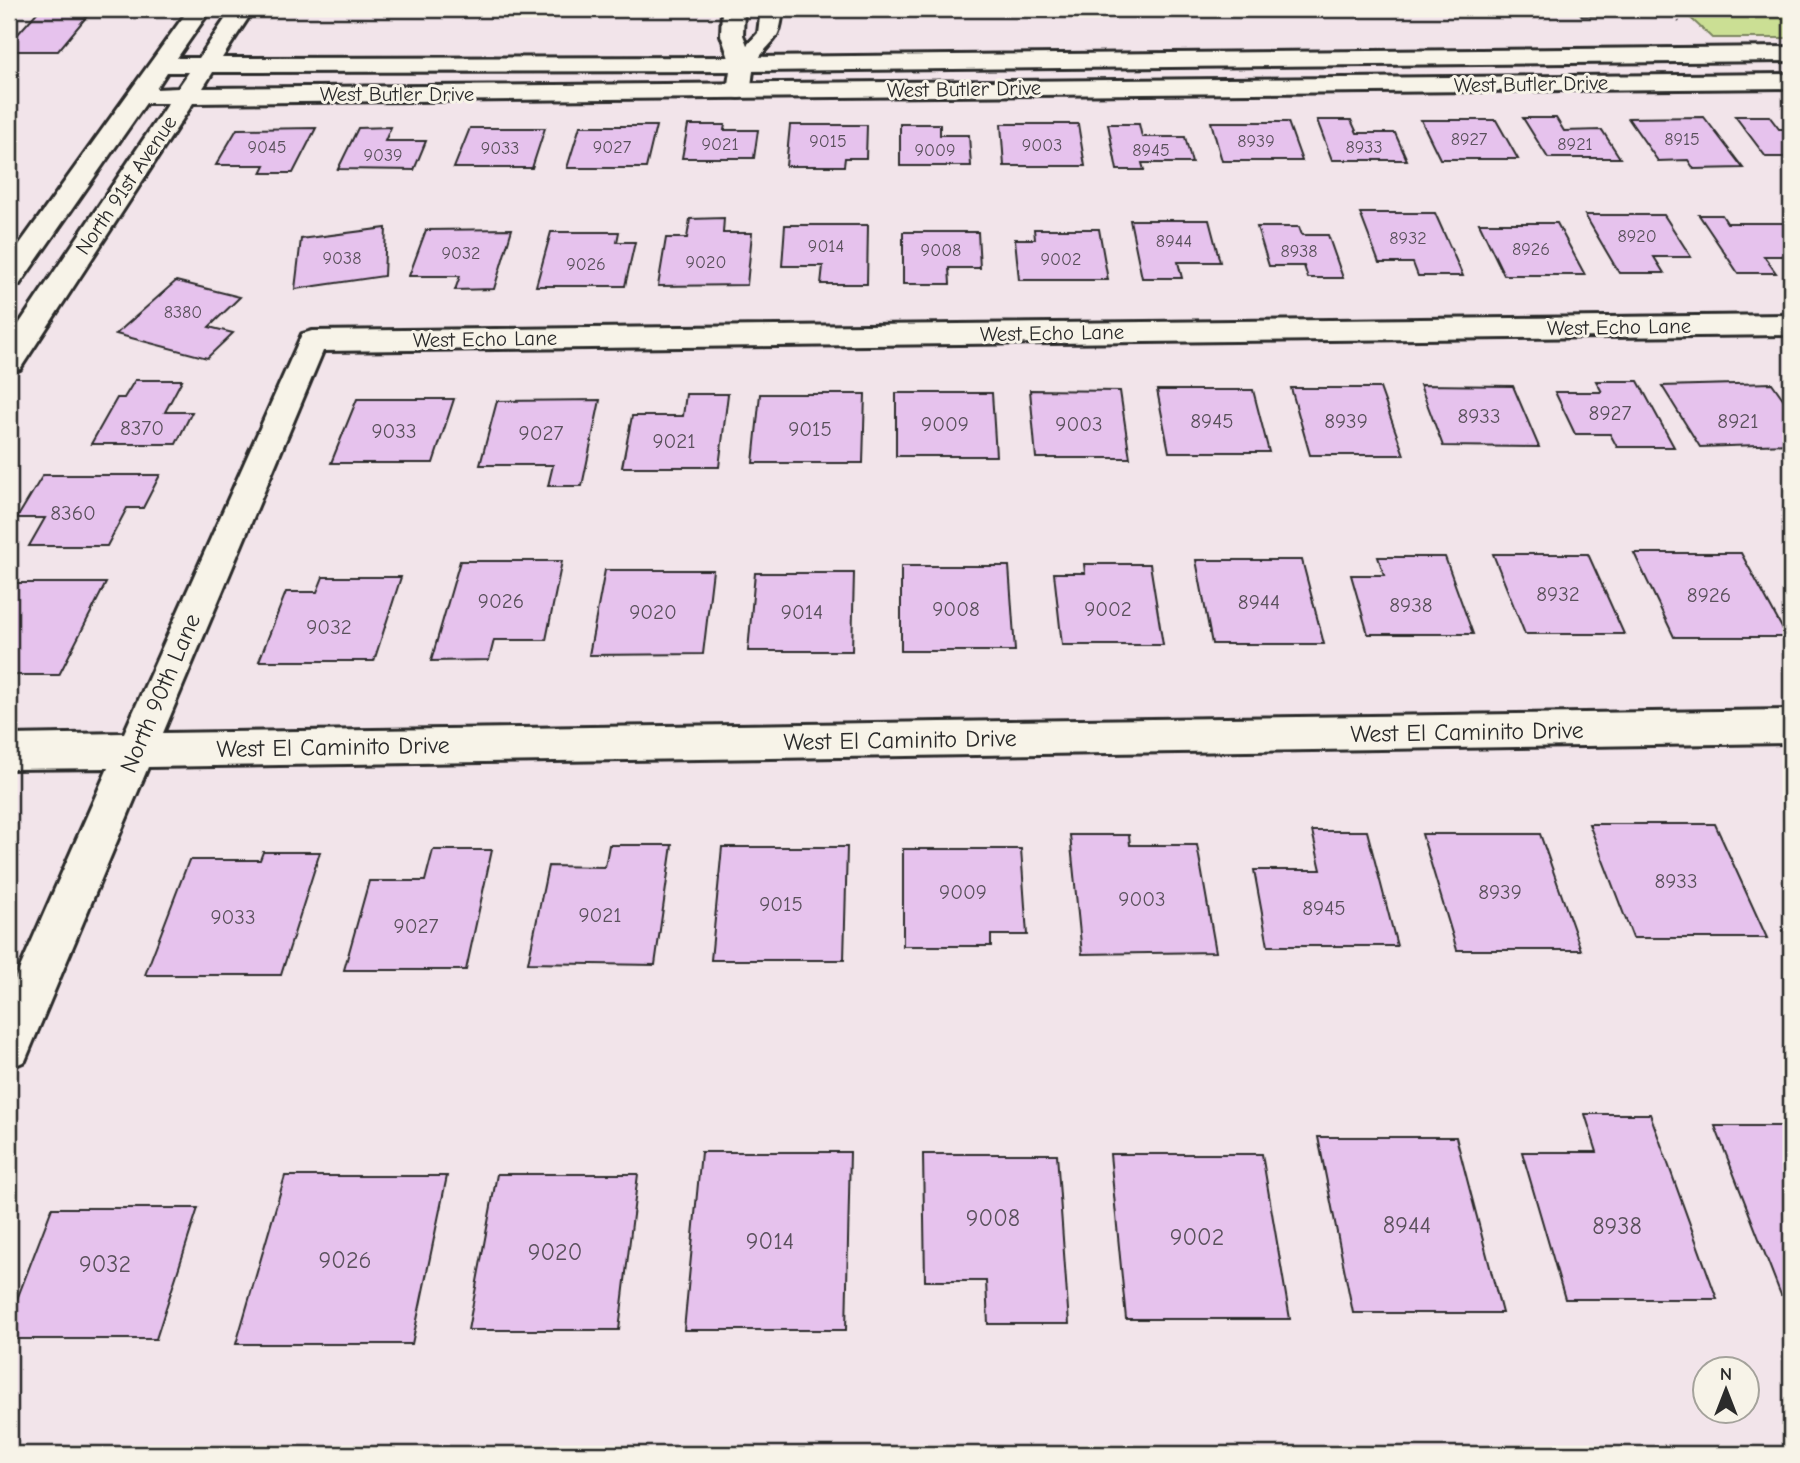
<svg xmlns="http://www.w3.org/2000/svg" width="1800" height="1463" viewBox="0 0 1800 1463" font-family="'Comic Neue',sans-serif">
<style>
.green{fill:#cbdf94;stroke:#7b8560;stroke-width:2}
.building{fill:#e6c2ed;stroke:#2b2b2b;stroke-width:2}
.lines{fill:none;stroke-linecap:round;stroke-linejoin:round}
.street-casing{stroke:#2b2b2b;stroke-width:6}
.secondary-casing{stroke:#2b2b2b;stroke-width:6}
.path{stroke:#2b2b2b;stroke-width:2.5;stroke-dasharray:4.5 3.5;stroke-linecap:butt}
.street{fill:#f7f3e8;fill-rule:evenodd}
.secondary{fill:#f7f3e8;fill-rule:evenodd}
.labels{text-anchor:middle;stroke-width:6;stroke-linejoin:round;paint-order:stroke}
.far-number-label{font-size:18px;fill:#5a515c}
.far-street-label{font-size:21px;fill:#2b2b2b;stroke:#f7f3e8}
.number-label{font-size:21px;fill:#5a515c}
.street-label{font-size:24px;fill:#2b2b2b;stroke:#f7f3e8}
.near-number-label{font-size:24px;fill:#5a515c}
</style>
<rect width="100%" height="100%" fill="#f2e4ea"/>
<filter id="ink" filterUnits="userSpaceOnUse"><feTurbulence type="fractalNoise" baseFrequency=".0143" numOctaves="2"/><feDisplacementMap in="SourceGraphic" scale="14" xChannelSelector="R" yChannelSelector="G"/><feConvolveMatrix kernelMatrix="1 2 1 2 8 2 1 2 1" color-interpolation-filters="sRGB"/></filter>
<g filter="url(#ink)">
<polygon class="green" points="1681,9 1791,9 1791,38 1712,38"/>
<g class="building">
<polygon points="40,9 93,9 58,51 9,51 9,44"/>
<polygon points="1240,9 1303,9 1305,13 1240,12"/>
<polygon points="1494,9 1555,9 1558,12 1496,12"/>
<polygon points="1577,9 1640,9 1645,15 1582,16"/>
<polygon points="1735,116 1769,116 1779,129 1791,129 1791,157 1766,157"/>
<polygon points="1704,117 1743,168 1694,169 1688,160 1658,161 1628,118"/>
<polygon points="1523,118 1556,118 1564,131 1602,130 1620,158 1548,158"/>
<polygon points="1317,120 1351,120 1357,133 1395,133 1407,160 1332,160"/>
<polygon points="1421,120 1496,120 1518,159 1440,159"/>
<polygon points="1211,122 1288,122 1302,161 1222,161"/>
<polygon points="900,124 940,124 940,135 969,135 971,166 900,166"/>
<polygon points="1001,124 1078,124 1085,166 1004,166"/>
<polygon points="1108,124 1139,124 1142,137 1185,137 1192,163 1142,163 1144,170 1117,170"/>
<polygon points="688,125 725,125 724,130 758,130 754,158 682,158"/>
<polygon points="790,125 867,125 866,158 845,158 844,166 786,166"/>
<polygon points="580,126 656,126 646,168 567,168"/>
<polygon points="391,127 385,141 426,141 414,170 338,169 358,128"/>
<polygon points="316,128 293,173 261,173 265,165 216,165 237,129"/>
<polygon points="470,128 545,128 532,168 454,168"/>
<polygon points="1360,213 1435,213 1463,276 1418,276 1413,263 1379,263"/>
<polygon points="1585,215 1664,215 1691,257 1654,257 1664,273 1619,273"/>
<polygon points="1699,215 1722,215 1727,223 1783,223 1791,234 1791,256 1764,256 1776,273 1738,273"/>
<polygon points="724,218 723,233 752,233 747,285 658,286 666,238 687,238 690,219"/>
<polygon points="1130,220 1209,220 1220,262 1178,262 1182,278 1142,278"/>
<polygon points="1479,223 1557,223 1585,275 1504,275"/>
<polygon points="785,225 868,225 867,284 821,284 823,266 782,266"/>
<polygon points="1257,227 1299,227 1302,235 1328,235 1343,278 1308,278 1304,266 1269,266"/>
<polygon points="386,228 384,276 295,289 301,239"/>
<polygon points="512,229 494,289 455,290 460,276 409,276 426,230"/>
<polygon points="1034,229 1099,229 1108,280 1019,280 1015,239 1035,239"/>
<polygon points="551,232 619,232 617,242 635,242 625,286 536,286"/>
<polygon points="903,232 978,232 980,268 949,268 950,284 903,284"/>
<polygon points="176,281 240,297 209,327 233,333 207,358 116,334"/>
<polygon points="135,380 182,380 165,412 192,412 176,444 91,444 117,398 124,398"/>
<polygon points="1596,381 1638,381 1674,447 1617,447 1610,434 1575,434 1555,392 1602,392"/>
<polygon points="1772,383 1791,410 1791,433 1786,433 1791,444 1700,447 1662,386"/>
<polygon points="1420,385 1513,386 1539,447 1443,446"/>
<polygon points="1291,388 1380,388 1404,455 1310,455"/>
<polygon points="1030,390 1120,391 1130,458 1036,458"/>
<polygon points="1157,390 1253,390 1269,452 1169,452"/>
<polygon points="896,393 992,393 996,456 896,456"/>
<polygon points="686,394 728,394 719,467 622,467 632,416 683,416"/>
<polygon points="760,394 865,394 863,463 753,463"/>
<polygon points="357,399 454,399 433,463 331,463"/>
<polygon points="600,400 582,486 548,486 553,465 480,465 497,401"/>
<polygon points="43,475 160,475 143,508 127,508 107,546 29,546 45,518 17,518"/>
<polygon points="1634,553 1741,553 1787,637 1674,637"/>
<polygon points="1493,554 1588,554 1624,634 1525,634"/>
<polygon points="1378,557 1445,557 1473,634 1368,634 1351,575 1384,575"/>
<polygon points="1196,560 1302,560 1324,644 1212,644"/>
<polygon points="460,561 562,561 546,640 494,640 489,660 431,661"/>
<polygon points="1084,564 1150,564 1163,645 1062,645 1054,573 1085,573"/>
<polygon points="901,566 1009,566 1015,651 901,651"/>
<polygon points="605,570 713,570 703,654 589,655"/>
<polygon points="755,573 854,573 852,651 748,651"/>
<polygon points="323,577 401,577 374,661 259,661 286,592 317,592"/>
<polygon points="9,583 106,583 59,675 9,675"/>
<polygon points="1589,824 1715,824 1767,938 1633,938"/>
<polygon points="1312,831 1367,831 1397,946 1268,946 1254,870 1321,870"/>
<polygon points="1422,834 1540,834 1581,950 1457,950"/>
<polygon points="1070,835 1129,835 1130,845 1197,845 1216,952 1082,954"/>
<polygon points="609,845 672,845 655,965 528,963 548,866 605,867"/>
<polygon points="722,847 847,847 844,960 711,960"/>
<polygon points="903,849 1021,849 1027,935 991,935 991,946 903,946"/>
<polygon points="433,850 492,850 466,970 344,970 369,881 425,881"/>
<polygon points="263,852 320,852 281,975 145,975 189,860 260,860"/>
<polygon points="1585,1114 1650,1114 1717,1299 1565,1299 1522,1152 1597,1152"/>
<polygon points="1715,1126 1791,1126 1791,1295 1781,1295"/>
<polygon points="1318,1137 1456,1137 1502,1313 1353,1313"/>
<polygon points="701,1152 850,1152 846,1330 684,1330"/>
<polygon points="923,1154 1057,1154 1069,1324 988,1324 986,1281 925,1281"/>
<polygon points="1110,1154 1262,1154 1290,1319 1126,1319"/>
<polygon points="497,1174 638,1174 619,1330 468,1330"/>
<polygon points="285,1176 447,1176 412,1344 236,1344"/>
<polygon points="52,1208 198,1208 156,1339 9,1339 9,1320"/>
</g>
<g class="lines">
<defs>
<g id="street">
<path d="M722,9H744L743,35L747,45L758,33L761,9H783C779,47 772,36 756,63C750,73 754,86 747,96L739,98L731,96L727,91L731,64L721,35Z"/>
<polygon points="1791,315 1791,335 323,351 163,733 1791,710 1791,743 148,767 25,1061 9,1068 9,993 108,768 9,769 9,735 124,733 302,334 312,331"/>
</g>
<path id="secondary" d="M189,9H211L177,58H199L232,9H254L222,58L743,57L1791,47V61L743,71L213,72L203,88L1791,74V88L193,103L20,369L9,372V339L168,103H146L19,285L9,288V259ZM167,72H189L178,88L156,89Z"/>
</defs>
<use href="#street" class="street-casing"/>
<use href="#secondary" class="secondary-casing"/>
<polyline class="path" points="1668,9 1679,22"/>
<use href="#street" class="street"/>
<use href="#secondary" class="secondary"/>
</g>
</g>
<g class="labels">
<g class="far-number-label">
<text x="1469" y="145">8927</text>
<text x="1682" y="145">8915</text>
<text x="828" y="147">9015</text>
<text x="1256" y="147">8939</text>
<text x="720" y="150">9021</text>
<text x="1575" y="150">8921</text>
<text x="1042" y="151">9003</text>
<text x="267" y="153">9045</text>
<text x="612" y="153">9027</text>
<text x="1364" y="153">8933</text>
<text x="500" y="154">9033</text>
<text x="935" y="156">9009</text>
<text x="1151" y="156">8945</text>
<text x="383" y="161">9039</text>
<text x="1637" y="242">8920</text>
<text x="1408" y="244">8932</text>
<text x="1174" y="247">8944</text>
<text x="826" y="252">9014</text>
<text x="1531" y="255">8926</text>
<text x="941" y="256">9008</text>
<text x="1299" y="257">8938</text>
<text x="461" y="259">9032</text>
<text x="342" y="264">9038</text>
<text x="1061" y="265">9002</text>
<text x="706" y="268">9020</text>
<text x="586" y="270">9026</text>
<text x="183" y="318">8380</text>
</g>
<g class="far-street-label">
<text transform="translate(1531 84) rotate(-1)" y="7">West Butler Drive</text>
<text transform="translate(964 89) rotate(-1)" y="7">West Butler Drive</text>
<text x="397" y="101">West Butler Drive</text>
<text transform="translate(126 185) rotate(-56)" y="7">North 91st Avenue</text>
<text transform="translate(1619 327) rotate(-1)" y="7">West Echo Lane</text>
<text transform="translate(1052 333) rotate(-1)" y="7">West Echo Lane</text>
<text transform="translate(485 339) rotate(-1)" y="7">West Echo Lane</text>
</g>
<g class="number-label">
<text x="1610" y="420">8927</text>
<text x="1479" y="423">8933</text>
<text x="1212" y="428">8945</text>
<text x="1346" y="428">8939</text>
<text x="1738" y="428">8921</text>
<text x="945" y="431">9009</text>
<text x="1079" y="431">9003</text>
<text x="142" y="435">8370</text>
<text x="810" y="436">9015</text>
<text x="394" y="438">9033</text>
<text x="541" y="440">9027</text>
<text x="674" y="448">9021</text>
<text x="73" y="520">8360</text>
<text x="1558" y="601">8932</text>
<text x="1709" y="602">8926</text>
<text x="501" y="608">9026</text>
<text x="1259" y="609">8944</text>
<text x="1411" y="612">8938</text>
<text x="956" y="616">9008</text>
<text x="1108" y="616">9002</text>
<text x="653" y="619">9020</text>
<text x="802" y="619">9014</text>
<text x="329" y="634">9032</text>
<text x="1676" y="888">8933</text>
<text x="963" y="899">9009</text>
<text x="1500" y="899">8939</text>
<text x="1142" y="906">9003</text>
<text x="781" y="911">9015</text>
<text x="1324" y="915">8945</text>
<text x="600" y="922">9021</text>
<text x="233" y="924">9033</text>
<text x="416" y="933">9027</text>
</g>
<g class="street-label">
<text transform="translate(160 693) rotate(-67)" y="8">North 90th Lane</text>
<text transform="translate(1467 732) rotate(-1)" y="8">West El Caminito Drive</text>
<text transform="translate(900 740) rotate(-1)" y="8">West El Caminito Drive</text>
<text transform="translate(333 747) rotate(-1)" y="8">West El Caminito Drive</text>
</g>
<g class="near-number-label">
<text x="993" y="1226">9008</text>
<text x="1407" y="1233">8944</text>
<text x="1617" y="1234">8938</text>
<text x="1197" y="1245">9002</text>
<text x="770" y="1249">9014</text>
<text x="555" y="1260">9020</text>
<text x="345" y="1268">9026</text>
<text x="105" y="1272">9032</text>
</g>
</g>
<rect width="1800" height="1463" fill="none" stroke="#f7f3e8" stroke-width="35"/>
<rect x="18" y="18" width="1765" height="1428" fill="none" stroke="#2b2b2b" stroke-width="2.5" filter="url(#ink)"/>
<g transform="translate(1726 1390)"><circle r="33" fill="#f7f3e8" stroke="#a5a39c" stroke-width="2"/>
<path d="M0-5L12 26L0 18L-12 26Z" fill="#2b2b2b"/>
<text y="-10" font-size="19" font-weight="bold" text-anchor="middle" fill="#2b2b2b">N</text>
</g>
</svg>
